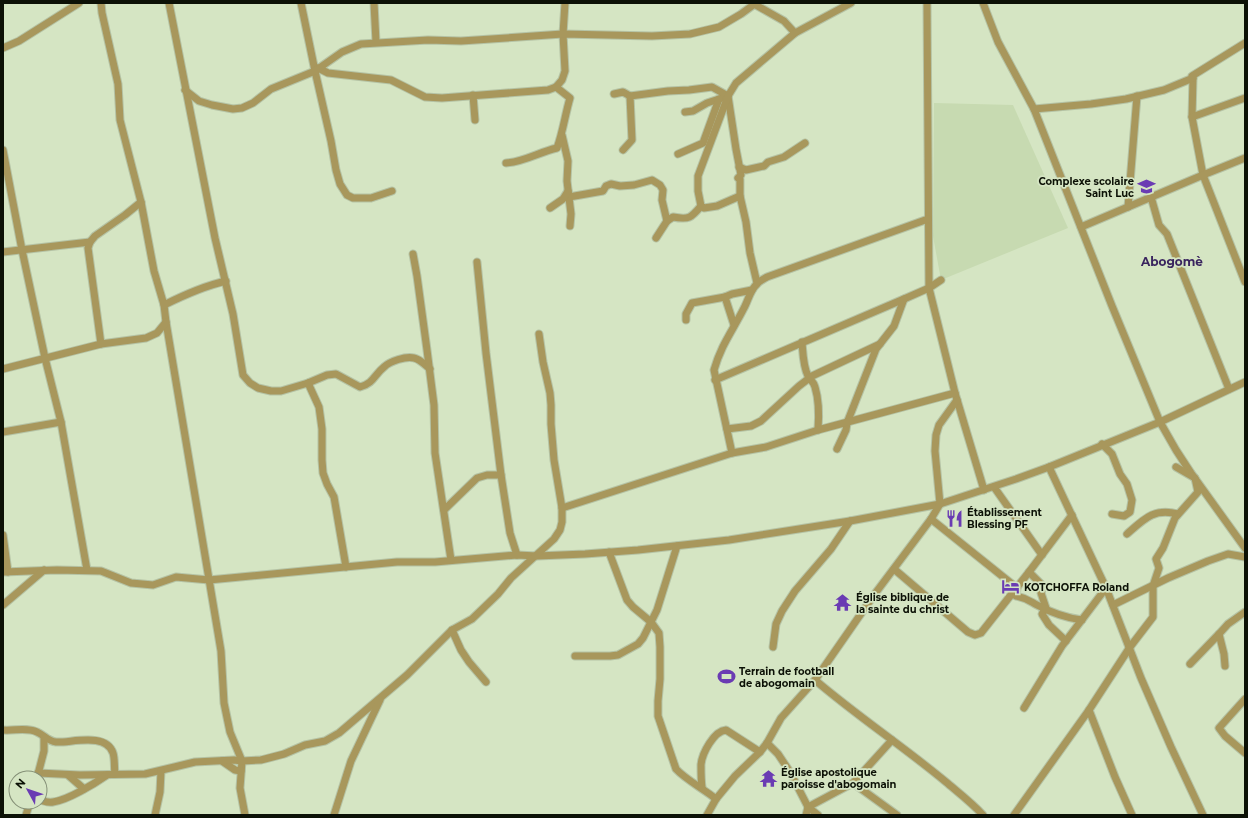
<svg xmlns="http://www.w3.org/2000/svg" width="1248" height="818" viewBox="0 0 1248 818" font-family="Montserrat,sans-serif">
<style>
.built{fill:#c7dab1}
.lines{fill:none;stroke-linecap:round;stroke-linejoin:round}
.street-casing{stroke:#b5c3a5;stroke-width:9}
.street{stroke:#a8975c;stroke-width:7}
.labels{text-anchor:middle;stroke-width:3.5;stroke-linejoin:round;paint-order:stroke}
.poi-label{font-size:10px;font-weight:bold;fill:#0c1106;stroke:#d5e5c3;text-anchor:start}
.quarter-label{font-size:12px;font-weight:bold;fill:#39245e;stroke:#d5e5c3}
</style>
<rect width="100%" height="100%" fill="#d5e5c3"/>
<polygon class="built" points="934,103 1013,105 1068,228 941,280 933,236"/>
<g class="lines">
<defs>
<g id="street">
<polyline points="101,3 102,13 118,84 120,120 141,202 154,271 164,305 166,322 221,651 224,703 230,732 242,761 240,788 245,815"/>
<path d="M169,3L215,238L233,314L243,375L250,383L258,388L271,391H281L308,383L327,375L336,374L360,387C374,383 374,375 384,367C390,361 406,356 414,358C420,359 425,365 430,369"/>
<polyline points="301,3 315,71 331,141 336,170 340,184 347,195 353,198 371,198 392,191"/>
<polyline points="374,3 376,42"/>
<polyline points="927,3 929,288 955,393 984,490"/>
<polyline points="983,3 998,42 1034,109 1112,306 1160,422 1176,450 1191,473 1245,548"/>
<polyline points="754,4 784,21 795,33"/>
<polyline points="3,48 19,41 79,3"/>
<polyline points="318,68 328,73 391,80 425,97 442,98 548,90 556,87 562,80 565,71 563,34 565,3"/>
<polyline points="1193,78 1192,117 1203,175 1245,282"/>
<polyline points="185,90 199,101 212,105 233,109 242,108 253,103 271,89 315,71 342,52 361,44 428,40 461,41 563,34 652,36 690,34 719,27 741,14 756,3"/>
<polyline points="614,94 623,92 630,96"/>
<polyline points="473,95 475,120"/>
<polyline points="728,96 736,149 741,175 738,178 740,179 740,196"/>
<polyline points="1034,109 1091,104 1126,99 1164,90 1193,78 1192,76 1245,43"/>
<polyline points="1192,117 1245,98"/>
<polyline points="562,135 568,161 567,181 571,214 570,226"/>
<polyline points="3,150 22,250 45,358 61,422 87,570"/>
<polyline points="623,150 632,140 630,96 668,91 689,90 712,87 728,96 707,103 693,111 685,112"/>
<polyline points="678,154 703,143 719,99"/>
<path d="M506,163C524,162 539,152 557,148C563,132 565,115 570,98L556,87"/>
<polyline points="739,167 746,170 764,166 768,162 784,157 805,143"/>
<path d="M569,197L603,191L606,186L611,184L620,186L634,185L652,180L660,185L663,190L662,200L667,221L673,217C689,220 691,218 701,206"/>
<polyline points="1151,197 1159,225 1167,234 1229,389"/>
<polyline points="1128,207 1137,96"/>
<polyline points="550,208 563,199 568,191"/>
<polyline points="1081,227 1203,175 1245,158"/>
<polyline points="656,238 667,221"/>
<polyline points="3,252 90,242"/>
<polyline points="413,254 417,276 427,350 434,405 435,453 451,560"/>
<polyline points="477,262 486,353 501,475 510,533 517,555"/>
<polyline points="757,283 750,253 746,222 740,196 717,206 704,208 701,206 698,191 698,176 728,96 736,83 795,33 851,3"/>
<path d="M164,305C184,295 204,286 226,281"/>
<polyline points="686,320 686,314 692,303 725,297"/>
<polyline points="734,325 725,297 732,294 752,290"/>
<path d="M802,342C803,354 803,366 808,376C810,380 814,382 815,387C819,400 819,417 818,430"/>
<polyline points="101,344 88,248 90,242 95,236 125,215 141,202"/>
<polyline points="3,369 101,344 146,338 157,333 166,322"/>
<polyline points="715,380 904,299 929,288 941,280"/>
<polyline points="308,383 319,407 322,429 322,460 323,473 327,484 334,497 346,567"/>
<polyline points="727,429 751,426 761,421 799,386 812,376 880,344"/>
<polyline points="3,432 61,422"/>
<polyline points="1102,444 1112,454 1120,474 1127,484 1132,500 1130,512 1124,516 1112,514"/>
<polyline points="837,449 846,430 847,423 876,349 894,326 904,299"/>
<path d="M732,453L714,370C721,345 733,330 744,308C748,301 750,290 757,284C759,281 764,279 767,277L928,219"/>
<polyline points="1049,467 1106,588 1141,678 1171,747 1203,815"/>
<polyline points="994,487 1042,555"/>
<polyline points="562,508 732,453 766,447 818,430 955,393"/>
<polyline points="444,510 477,478 487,475 501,475"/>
<polyline points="931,519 1017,588"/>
<path d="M1127,534C1145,518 1154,508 1178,514"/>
<polyline points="3,535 8,572"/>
<path d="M609,552L627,600L633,607L651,622L659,633L660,647V679L658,701V716L676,769C686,780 704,789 716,799"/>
<polyline points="894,569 968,632 975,635 981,633 1029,572 1072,515"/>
<polyline points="3,572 57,570 101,571 131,583 153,585 176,577 209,580 397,562 435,562 517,555 537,556 585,554 638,550 729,540 850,521 940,504 1016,479 1049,467 1160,422 1245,382"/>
<polyline points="1029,572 1043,586 1041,593 1046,608 1042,614 1049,625 1066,641"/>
<path d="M1017,588L1016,596C1026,598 1028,600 1037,605C1050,612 1067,618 1082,620"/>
<polyline points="3,605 44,570"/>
<polyline points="1113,605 1168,578 1208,561 1228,554 1245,557"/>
<polyline points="452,630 461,650 469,662 486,682"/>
<polyline points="773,647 776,624 782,611 795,591 831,549 850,521"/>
<polyline points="575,656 610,656 618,655 638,644 643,638 657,610 677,546"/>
<polyline points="1190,664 1219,634"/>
<polyline points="1225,666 1224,654 1219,634 1228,624 1245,612"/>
<path d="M815,680C857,716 904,747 946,782C959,793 972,803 983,815"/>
<polyline points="1245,699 1219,728 1225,736 1245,753"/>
<polyline points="1024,708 1062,646 1106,588"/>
<polyline points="1089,710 1115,777 1132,815"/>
<path d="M3,730C14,731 27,727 37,732C44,735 48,741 56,742C71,743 106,732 113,753C115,759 114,767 115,774"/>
<polyline points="767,743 778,754 790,772 808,807 806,815"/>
<polyline points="222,761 235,770 241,771"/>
<polyline points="38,773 80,775 145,774 195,762 234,760 242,761 261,760 284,754 305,745 325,741 339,733 407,675 452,630 472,619 498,594 511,578 554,539 560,530 562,522 562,508 554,460 551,424 551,405 550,393 543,362 539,334"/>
<polyline points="68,775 84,789"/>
<polyline points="37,778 44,751 44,737"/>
<polyline points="853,783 897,815"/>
<path d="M702,787C701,780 701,772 701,765C702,753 714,731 726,730L760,752"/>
<path d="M40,800C44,801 48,803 53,802C68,800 94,784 107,775"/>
<polyline points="26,815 30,802"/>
<polyline points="155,815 160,792 161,771"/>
<polyline points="334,815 351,761 380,700"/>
<polyline points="707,815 716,799 735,776 760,752 767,743 781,718 815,680 874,595 931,519 940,504 935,451 936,435 939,425 957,400"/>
<polyline points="818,815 808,807 853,783 892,740"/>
<polyline points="1014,815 1089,710 1130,647 1153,617 1153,586 1159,568 1156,559 1163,548 1175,518 1198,492 1195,478 1176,467"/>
</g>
</defs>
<use href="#street" class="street-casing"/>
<use href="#street" class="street"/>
</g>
<defs>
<symbol id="school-bare" viewBox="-9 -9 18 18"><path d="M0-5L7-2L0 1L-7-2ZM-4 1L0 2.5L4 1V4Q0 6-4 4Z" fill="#6a3bb3" stroke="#d5e5c3" stroke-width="2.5" paint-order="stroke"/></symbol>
<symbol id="restaurant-bare" viewBox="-9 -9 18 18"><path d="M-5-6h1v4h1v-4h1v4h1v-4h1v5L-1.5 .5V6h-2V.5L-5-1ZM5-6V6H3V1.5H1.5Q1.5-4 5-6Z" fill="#6a3bb3" stroke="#d5e5c3" stroke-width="2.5" paint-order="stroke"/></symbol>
<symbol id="hotel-bare" viewBox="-9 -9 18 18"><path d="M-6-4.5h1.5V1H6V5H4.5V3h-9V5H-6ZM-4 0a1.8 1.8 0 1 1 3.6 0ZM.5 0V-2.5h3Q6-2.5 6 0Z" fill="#6a3bb3" stroke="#d5e5c3" stroke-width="2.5" paint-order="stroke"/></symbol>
<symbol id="temple-bare" viewBox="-9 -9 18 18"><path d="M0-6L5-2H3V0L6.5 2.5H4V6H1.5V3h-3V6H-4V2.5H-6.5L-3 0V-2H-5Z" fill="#6a3bb3" stroke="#d5e5c3" stroke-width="2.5" paint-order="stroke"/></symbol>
<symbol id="stadium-bare" viewBox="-9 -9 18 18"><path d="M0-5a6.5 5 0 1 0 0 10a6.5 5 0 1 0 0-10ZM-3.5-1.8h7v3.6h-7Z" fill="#6a3bb3" stroke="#d5e5c3" stroke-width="2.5" paint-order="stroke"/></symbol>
</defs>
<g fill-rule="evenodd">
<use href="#school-bare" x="1134" y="174" width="25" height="25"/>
<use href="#restaurant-bare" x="942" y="506" width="25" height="25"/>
<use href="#hotel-bare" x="998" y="574" width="25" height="25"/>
<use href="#temple-bare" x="830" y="590" width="25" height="25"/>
<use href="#stadium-bare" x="714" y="664" width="25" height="25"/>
<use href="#temple-bare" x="756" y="766" width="25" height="25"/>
</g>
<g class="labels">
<g class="poi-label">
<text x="1134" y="185" text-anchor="end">Complexe scolaire<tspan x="1134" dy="12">Saint Luc</tspan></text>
<text x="967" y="516">Établissement<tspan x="967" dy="12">Blessing PF</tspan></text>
<text x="1024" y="591">KOTCHOFFA Roland</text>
<text x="856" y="601">Église biblique de<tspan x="856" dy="12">la sainte du christ</tspan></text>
<text x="739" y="675">Terrain de football<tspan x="739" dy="12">de abogomain</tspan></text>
<text x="781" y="776">Église apostolique<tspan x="781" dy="12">paroisse d'abogomain</tspan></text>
</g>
<g class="quarter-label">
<text x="1172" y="266">Abogomè</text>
</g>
</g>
<rect width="1248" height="818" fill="none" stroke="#0c1106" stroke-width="8"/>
<g transform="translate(28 790) rotate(310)"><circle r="19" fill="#d5e5c3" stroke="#859077"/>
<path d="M0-3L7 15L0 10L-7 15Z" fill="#6a3bb3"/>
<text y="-6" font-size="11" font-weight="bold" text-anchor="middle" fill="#0c1106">N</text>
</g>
</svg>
